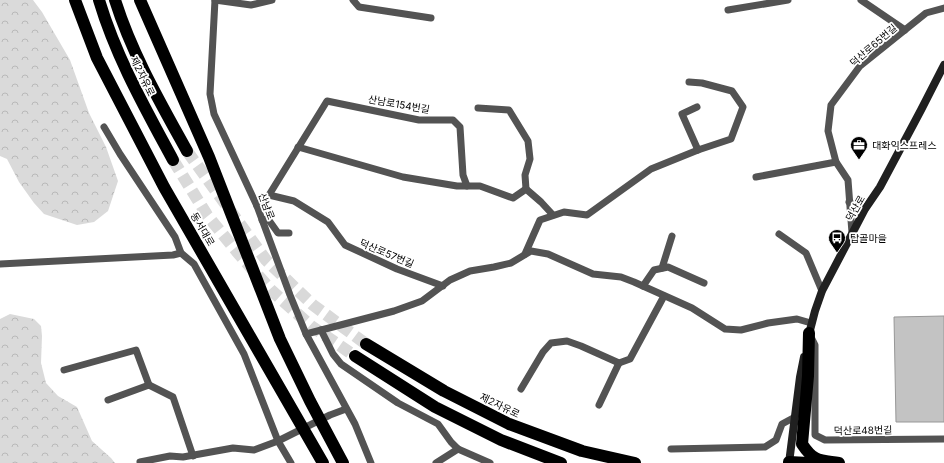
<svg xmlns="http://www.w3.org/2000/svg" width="944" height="463" viewBox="0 0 944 463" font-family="Inter,'Noto Sans KR',sans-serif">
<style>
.forest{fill:url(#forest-crowns)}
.building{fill:#c3c3c3;stroke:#979797}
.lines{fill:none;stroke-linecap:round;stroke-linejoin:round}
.highway-tunnel{stroke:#d9d9d9;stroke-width:12;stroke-dasharray:12 6;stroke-linecap:butt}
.street{stroke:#535353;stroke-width:7}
.secondary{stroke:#202020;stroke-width:8}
.highway{stroke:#000;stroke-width:12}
.labels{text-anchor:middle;stroke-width:3.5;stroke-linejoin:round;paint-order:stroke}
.street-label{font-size:10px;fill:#000;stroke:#fff}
.poi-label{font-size:10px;fill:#000;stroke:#fff;text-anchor:start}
</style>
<defs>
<pattern id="forest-crowns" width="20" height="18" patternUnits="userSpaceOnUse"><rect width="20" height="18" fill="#dadada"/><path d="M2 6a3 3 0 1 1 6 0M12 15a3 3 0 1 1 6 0" fill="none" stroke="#b9b9b9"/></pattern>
</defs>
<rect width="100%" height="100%" fill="#fff"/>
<g class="forest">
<polygon points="0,0 33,0 42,12 70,60 89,113 106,147 118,181 108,211 94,222 77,225 44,214 34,203 19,182 7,159 0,156"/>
<polygon points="10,314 34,319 41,326 42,336 41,363 46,383 58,396 77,407 92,441 111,458 115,463 0,463 0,319"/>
</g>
<polygon class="building" points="944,316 944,422 896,422 894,317"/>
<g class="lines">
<g class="highway-tunnel">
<polyline points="187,151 266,260 313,305 366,344"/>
<polyline points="173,160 207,215 238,253 271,290 311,326 355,356"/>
</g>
<g class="street">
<polyline points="215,0 210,94 214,114 257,206 290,295 306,334 355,424 371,463"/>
<polyline points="215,0 251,5 272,0"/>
<polyline points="353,0 359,7 431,18"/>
<polyline points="861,0 905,30"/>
<polyline points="728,10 788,0"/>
<polyline points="697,107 682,114 698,150"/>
<polyline points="478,108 509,110 528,141 530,159 525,175 526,189"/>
<polyline points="104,127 120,154 175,237 181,253 194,264 244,354 278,441 291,463"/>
<polyline points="298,147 403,177 457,186 480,186 513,198 526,189 541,202 553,215"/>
<polyline points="756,177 836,162"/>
<polyline points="269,195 294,201 328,222 345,245 397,269 443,286"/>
<polyline points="849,202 865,209"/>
<polyline points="257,206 269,195 327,101 419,120 453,120 460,127 463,175 467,186"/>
<polyline points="262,220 268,219 278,233 289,233"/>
<polyline points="852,233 848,180 836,162 828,131 831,105 860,66 926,13 944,8"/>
<polyline points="779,234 806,253 822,291"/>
<polyline points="525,254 540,220 564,212 587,215 651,169 698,150 731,139 743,107 732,91 702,83 689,82"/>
<polyline points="0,264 173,255 181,253"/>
<polyline points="662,268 672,236"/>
<polyline points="643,286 654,270 668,267 704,283"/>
<polyline points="321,330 333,354 341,364 398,403 438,424 451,442 458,449 490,463"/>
<polyline points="306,334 394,311 422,301 450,280 470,271 494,267 511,263 531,251 548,254 593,274 621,277 634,282 692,308 725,329 741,330 768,323 797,319 811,323"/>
<polyline points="811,337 815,345 815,435 825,440 944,439"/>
<polyline points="64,370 136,350 149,385"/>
<polyline points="521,389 543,352 551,343 567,341 581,346 619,363 630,359 664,296"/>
<polyline points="108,400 149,385 173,397 193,456"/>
<polyline points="599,405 619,363"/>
<polyline points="671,449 765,447 776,440 782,424 795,417"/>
<polyline points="140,462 170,456 183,457 233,448 254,450 278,441 330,415 346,409"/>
<polyline points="436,463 458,449"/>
</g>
<g class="secondary">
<polyline points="808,338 815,311 822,291 865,209 880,187 921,110 944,65"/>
<polyline points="789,463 800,377 804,357"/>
</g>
<g class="highway">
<polyline points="75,0 97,58 164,187 323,463"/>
<path d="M99,0C116,57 145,108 173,160"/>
<path d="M115,0C132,54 160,102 187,151"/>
<polyline points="140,0 209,157 280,339 310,401 343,463"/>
<path d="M809,333L808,376L802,444C814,462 819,460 839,463"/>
<polyline points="366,344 444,391 509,424 582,451 635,463"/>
<polyline points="355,356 435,407 501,440 561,463"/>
<polyline points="789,462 808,463"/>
</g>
</g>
<defs>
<symbol id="office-pin" viewBox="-11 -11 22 30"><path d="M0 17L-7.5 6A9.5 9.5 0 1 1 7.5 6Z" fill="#000" stroke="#fff"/><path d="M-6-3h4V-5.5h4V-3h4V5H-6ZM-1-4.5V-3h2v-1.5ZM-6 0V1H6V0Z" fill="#fff"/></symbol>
<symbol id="bus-pin" viewBox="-11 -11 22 30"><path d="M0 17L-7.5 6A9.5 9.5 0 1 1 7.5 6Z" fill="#000" stroke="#fff"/><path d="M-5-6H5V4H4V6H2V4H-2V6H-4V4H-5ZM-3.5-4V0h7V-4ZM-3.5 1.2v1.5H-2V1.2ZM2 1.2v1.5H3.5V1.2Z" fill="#fff"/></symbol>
</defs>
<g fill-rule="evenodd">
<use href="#office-pin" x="849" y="135" width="20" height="27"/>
<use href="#bus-pin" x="827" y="228" width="20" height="27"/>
</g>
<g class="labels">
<g class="street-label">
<text transform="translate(873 45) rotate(-41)" y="4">덕산로65번길</text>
<text transform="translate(143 76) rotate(64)" y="4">제2자유로</text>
<text transform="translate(399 104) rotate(10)" y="4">산남로154번길</text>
<text transform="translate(267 206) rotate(69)" y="4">산남로</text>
<text transform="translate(855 208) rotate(-60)" y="4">덕산로</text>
<text transform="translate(203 229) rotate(60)" y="4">동서대로</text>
<text transform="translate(387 253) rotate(23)" y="4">덕산로57번길</text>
<text transform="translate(500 405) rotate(26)" y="4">제2자유로</text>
<text transform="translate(863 430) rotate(-1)" y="4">덕산로48번길</text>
</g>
<g class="poi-label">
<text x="872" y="149">대화익스프레스</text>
<text x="850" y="242">탑골마을</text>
</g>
</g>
</svg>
